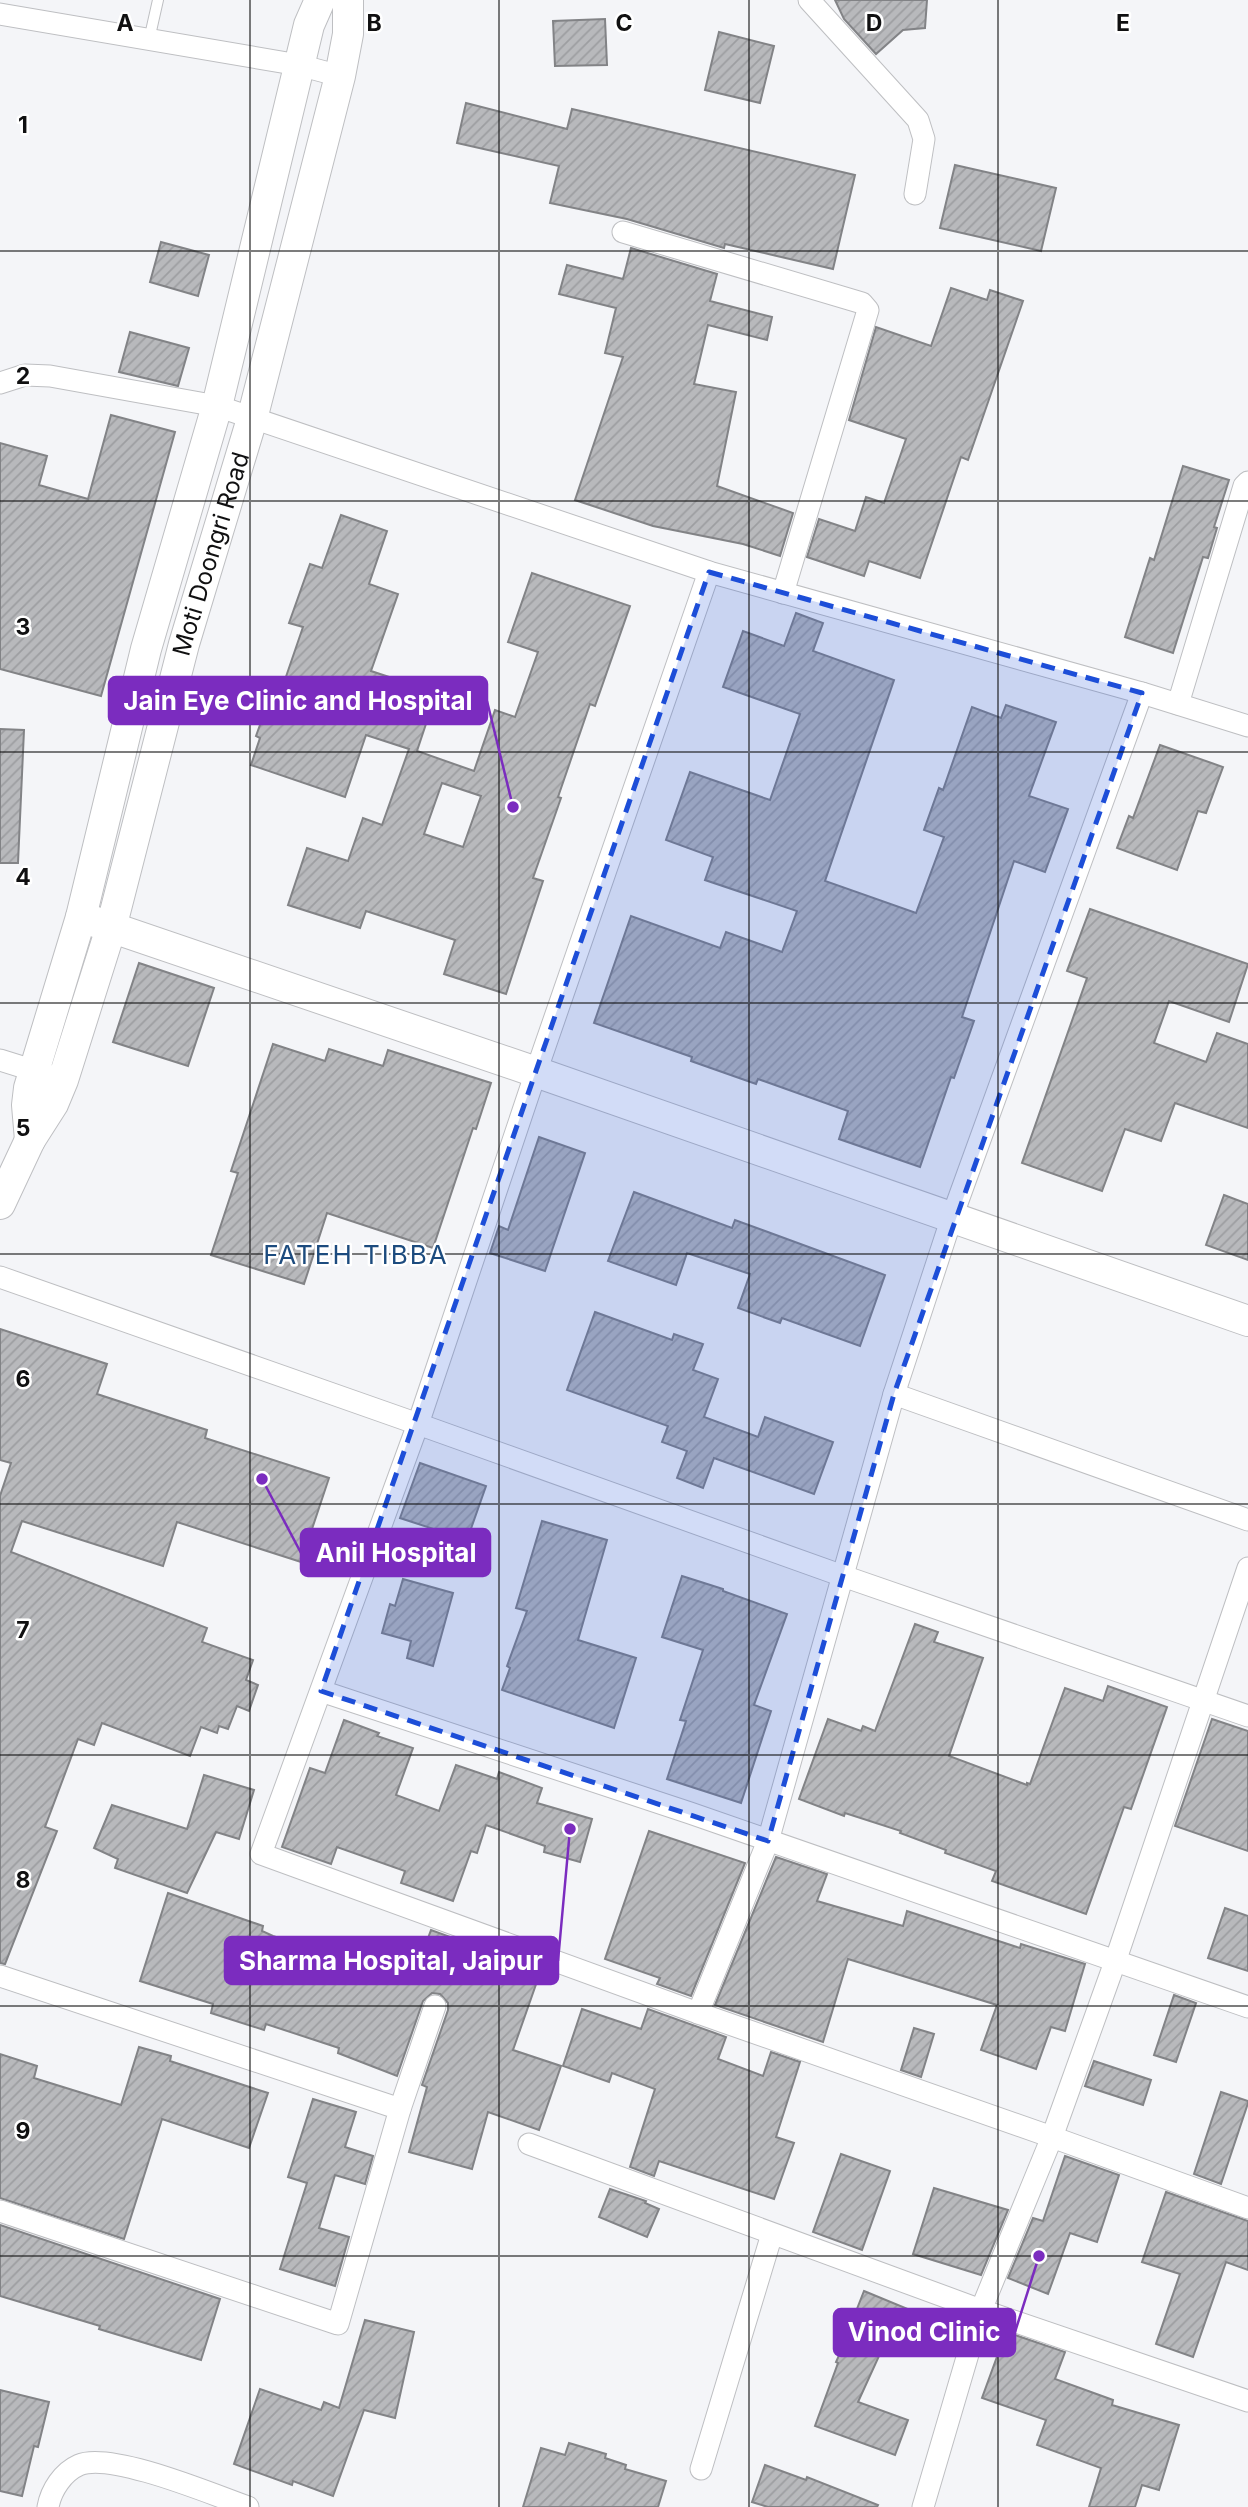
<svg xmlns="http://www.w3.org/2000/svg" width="1248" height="2507" viewBox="0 0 1248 2507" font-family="Inter,sans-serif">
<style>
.building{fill:url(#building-hatch);stroke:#828386;stroke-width:2;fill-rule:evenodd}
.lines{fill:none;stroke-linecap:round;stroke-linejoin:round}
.lane-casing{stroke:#bebfc2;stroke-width:12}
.street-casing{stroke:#bebfc2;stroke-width:23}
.secondary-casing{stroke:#bebfc2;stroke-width:32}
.lane{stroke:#fff;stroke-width:10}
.street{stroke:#fff;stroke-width:21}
.secondary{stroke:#fff;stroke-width:30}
.marked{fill:#1d4ed8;fill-opacity:0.2;stroke:#1d4ed8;stroke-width:5;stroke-dasharray:14 9;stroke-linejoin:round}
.grid{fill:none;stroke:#101011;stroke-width:2;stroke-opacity:0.55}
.labels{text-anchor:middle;stroke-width:5;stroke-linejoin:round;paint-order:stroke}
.street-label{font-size:24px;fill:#101011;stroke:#fff}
.neighbourhood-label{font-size:26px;letter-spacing:2px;fill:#1c4b7e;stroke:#fff}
.grid-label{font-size:23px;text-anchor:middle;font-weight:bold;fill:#101011;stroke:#fff;stroke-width:5;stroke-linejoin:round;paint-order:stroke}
.leader{fill:none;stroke:#7b2cbf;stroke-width:2.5}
.callout-dot{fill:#7b2cbf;stroke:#fff;stroke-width:2.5}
.callout{fill:#7b2cbf;stroke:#7b2cbf;stroke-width:2.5}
.callout-label{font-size:26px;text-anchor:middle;font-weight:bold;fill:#fff}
</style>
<defs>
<pattern id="building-hatch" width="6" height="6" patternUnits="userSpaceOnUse" patternTransform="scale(1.75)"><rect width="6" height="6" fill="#b8b9bc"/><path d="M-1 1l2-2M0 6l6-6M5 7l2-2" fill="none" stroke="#9d9ea1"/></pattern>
</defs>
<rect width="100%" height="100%" fill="#f4f5f8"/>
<g class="building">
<polygon points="835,0 927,0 925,28 903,30 876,54 844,19"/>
<polygon points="605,19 607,65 555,66 553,21"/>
<polygon points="719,32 774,46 760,103 705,90"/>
<polygon points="466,103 567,129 572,109 855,175 833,269 725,244 724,248 627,219 550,203 559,166 457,143"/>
<polygon points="955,165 1056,188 1041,251 940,228"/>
<polygon points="161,242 209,255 198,296 150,282"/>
<polygon points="631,248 717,274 710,301 772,317 767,340 708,325 694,384 736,392 717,486 793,513 780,556 743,544 653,526 575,500 623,357 605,353 616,308 559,294 567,265 623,279"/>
<polygon points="951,288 987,300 990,290 1023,301 968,460 961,457 920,578 869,561 864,576 807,557 819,519 855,531 866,497 884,503 906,439 849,420 876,327 931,346"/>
<polygon points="130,332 189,348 178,386 119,372"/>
<polygon points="111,415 175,432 101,696 0,669 0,443 47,456 39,485 88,499"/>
<polygon points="1183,466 1229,480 1214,527 1217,528 1208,558 1203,557 1173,653 1125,637 1150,558 1154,560"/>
<path d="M341,515L387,531L369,584L398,594L371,671L389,677L387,684L434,700L417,751L474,771L495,710L515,717L538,652L508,642L532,573L630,606L595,706L590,704L558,797L561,798L533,878L543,881L506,994L444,974L455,940L366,911L360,928L288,905L307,848L348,861L363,818L382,825L409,749L366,735L345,797L251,765L260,738L256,736L269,700L277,703L303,627L289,623L310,564L322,568ZM442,783L481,796L463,847L424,834Z"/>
<polygon points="796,613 823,623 813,651 894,680 825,881 916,913 944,837 924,830 939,788 943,790 972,707 1001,718 1006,705 1056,722 1029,796 1068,809 1045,872 1014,861 962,1017 974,1021 954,1078 951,1077 920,1167 839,1139 848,1111 758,1079 756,1084 691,1061 692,1057 594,1023 631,916 720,948 726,932 782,952 797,911 705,880 713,857 666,840 690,772 770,800 800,714 723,687 743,631 784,646"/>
<polygon points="0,729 24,730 18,863 0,863"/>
<polygon points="1160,745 1223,767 1206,813 1198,811 1177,870 1117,848 1129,816 1133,818"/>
<polygon points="1090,909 1248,964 1229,1022 1169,1001 1154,1043 1206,1062 1217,1033 1248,1044 1248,1128 1175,1103 1161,1141 1125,1129 1102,1191 1022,1163 1087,978 1067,971"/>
<polygon points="139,963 214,988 188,1066 113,1042"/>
<polygon points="273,1044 325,1061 329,1049 383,1066 388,1050 491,1083 476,1129 473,1128 433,1248 327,1213 304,1284 211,1255 238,1173 231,1171"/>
<polygon points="539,1137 585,1153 545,1271 490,1253 499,1226 508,1230"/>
<polygon points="634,1192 732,1228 735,1220 885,1275 860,1346 782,1318 780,1323 738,1308 750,1274 687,1253 676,1285 608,1261"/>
<polygon points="1224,1195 1248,1204 1248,1260 1206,1245"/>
<polygon points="595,1312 672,1340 674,1334 703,1344 693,1370 718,1379 704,1417 758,1437 765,1417 833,1442 814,1494 714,1458 703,1488 677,1478 687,1451 662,1442 668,1426 567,1390"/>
<polygon points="0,1329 107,1364 97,1394 207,1430 205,1438 329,1478 301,1562 177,1522 163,1566 22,1521 11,1552 207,1628 202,1642 253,1660 246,1680 258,1685 249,1711 237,1706 228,1729 219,1726 217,1733 201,1727 190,1756 102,1723 94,1745 78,1739 45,1827 57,1831 5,1964 0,1963 0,1496 11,1463 0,1460"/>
<polygon points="420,1463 486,1486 467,1540 400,1518"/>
<polygon points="542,1521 607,1540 578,1640 636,1658 614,1728 502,1690 510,1668 507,1666 527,1611 516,1608"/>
<polygon points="682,1576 723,1589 723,1591 787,1614 754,1705 771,1711 741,1803 667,1779 686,1721 680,1720 703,1650 662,1637"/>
<polygon points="403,1579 453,1593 433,1666 407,1658 411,1641 382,1633 390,1604 395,1606"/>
<polygon points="915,1624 938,1632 934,1642 983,1658 949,1756 1027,1785 1027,1783 1030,1784 1065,1688 1103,1701 1108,1686 1167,1707 1131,1809 1124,1807 1086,1914 992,1881 996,1871 945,1853 946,1850 900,1833 901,1831 845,1813 844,1816 799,1799 828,1719 861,1731 863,1726 875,1731"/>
<polygon points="1212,1719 1248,1731 1248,1851 1175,1826"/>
<polygon points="344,1720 379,1733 377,1736 413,1748 396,1795 439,1811 456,1765 497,1779 499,1772 542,1788 537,1803 592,1819 580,1862 544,1852 545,1846 486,1825 477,1853 471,1851 453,1901 401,1883 405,1871 337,1847 331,1864 282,1847 310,1768 325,1773"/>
<polygon points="204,1775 254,1790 239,1839 216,1832 187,1893 115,1868 118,1859 94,1848 112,1805 187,1829"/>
<polygon points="649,1831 745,1863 691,1996 657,1984 660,1978 605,1959"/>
<polygon points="776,1857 827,1874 817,1901 903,1926 907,1911 1020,1948 1021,1944 1085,1964 1065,2031 1051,2027 1036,2069 981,2050 997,2005 848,1959 823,2042 715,2005"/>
<polygon points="168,1893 263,1926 262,1931 273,1936 365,1967 368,1959 414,1976 431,1930 541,1970 513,2050 561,2066 539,2130 488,2112 472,2169 409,2152 427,2087 422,2085 448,2010 448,2003 440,1994 432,1993 423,2001 397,2076 338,2053 339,2048 266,2024 264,2030 211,2013 213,2004 140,1981"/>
<polygon points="1225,1908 1248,1916 1248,1971 1208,1958"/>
<polygon points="1174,1995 1196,2003 1176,2062 1154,2055"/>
<polygon points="582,2009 641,2029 648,2009 726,2037 718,2059 763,2076 771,2052 800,2062 776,2137 794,2143 774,2199 659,2161 654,2176 630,2167 655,2089 612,2073 609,2082 563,2066"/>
<polygon points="914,2028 934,2034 921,2077 901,2070"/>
<polygon points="139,2047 171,2056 170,2061 268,2093 249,2148 162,2119 124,2239 0,2198 0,2054 37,2066 34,2078 121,2105"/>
<polygon points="1094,2061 1151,2080 1143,2105 1085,2086"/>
<polygon points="1221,2092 1248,2101 1248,2103 1221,2184 1194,2174"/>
<polygon points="313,2099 356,2112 345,2147 373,2156 365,2184 335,2175 319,2228 349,2237 335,2286 280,2269 307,2183 288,2177"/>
<polygon points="841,2154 890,2171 862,2250 813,2232"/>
<polygon points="1065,2156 1119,2175 1097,2242 1070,2233 1048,2294 1008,2278 1033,2218 1043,2221"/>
<polygon points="934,2188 1008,2210 981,2275 913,2254"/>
<polygon points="610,2189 646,2201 645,2203 659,2209 647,2237 599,2217"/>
<polygon points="1166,2192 1248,2221 1248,2270 1226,2262 1193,2357 1156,2344 1180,2274 1142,2262"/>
<polygon points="0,2225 220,2299 201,2360 99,2329 100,2326 0,2296"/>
<polygon points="864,2291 915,2312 903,2340 889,2334 858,2402 908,2420 895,2455 815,2426 838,2363 836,2362 855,2320 853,2319"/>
<polygon points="365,2320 414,2332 395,2418 364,2410 333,2496 293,2481 292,2485 234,2464 260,2389 321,2410 324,2402 339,2408"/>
<polygon points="1006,2332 1065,2352 1055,2379 1113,2400 1112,2405 1179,2425 1159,2490 1142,2485 1135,2507 1089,2507 1101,2468 1037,2445 1046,2420 982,2398"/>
<polygon points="0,2390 49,2402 38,2447 34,2446 22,2496 0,2491"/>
<polygon points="569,2443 606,2454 605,2458 626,2465 625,2469 666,2481 658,2507 523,2507 541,2448 565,2455"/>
<polygon points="765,2465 806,2480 807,2477 878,2505 877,2507 768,2507 752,2502"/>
</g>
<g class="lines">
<defs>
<polyline id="lane" points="149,40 158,0"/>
<g id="street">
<polyline points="809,0 918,120 924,139 915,194"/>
<polyline points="0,14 299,65 340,76"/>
<polyline points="623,232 862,303 868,310 783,593"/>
<polyline points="0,383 25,375 50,376 217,406 709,572 1142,693 1248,726"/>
<polyline points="709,572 536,1072 418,1424 261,1854 698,2013 1052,2137 1248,2208"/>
<polyline points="1178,704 1244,486 1248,482"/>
<polyline points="0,1060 48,1075"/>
<polyline points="0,1277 418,1424 843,1576 1248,1716"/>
<polyline points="894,1394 1248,1520"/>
<polyline points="321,1691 690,1813 1248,2007"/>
<polyline points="0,1976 400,2109 338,2324 0,2211"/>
<polyline points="698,2013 768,1841 894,1394 952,1217 1142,693"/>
<polyline points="400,2109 435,2006"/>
<polyline points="529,2144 981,2310 1248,2401"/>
<polyline points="701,2469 772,2234"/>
<path d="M48,2507C51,2490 63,2472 79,2465C110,2451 214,2495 248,2507"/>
<polyline points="923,2507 981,2310 1052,2137 1115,1962 1248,1568"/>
</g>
<g id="secondary">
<polyline points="81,917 536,1072 1248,1321"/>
<polyline points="30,1140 27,1105 29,1088 81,917 146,649 217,406 309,25 320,0"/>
<path id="s1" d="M0,1204L30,1140L53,1104L63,1080L111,928L184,644L252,419L340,76L348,34V0"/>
</g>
</defs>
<use href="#lane" class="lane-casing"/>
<use href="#street" class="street-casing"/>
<use href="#secondary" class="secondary-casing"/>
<use href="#lane" class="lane"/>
<use href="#street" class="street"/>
<use href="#secondary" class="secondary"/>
</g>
<path class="marked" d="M709,572L1142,693L894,1394L768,1841L321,1691Z"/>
<path class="grid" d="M250,0V2507M499,0V2507M749,0V2507M998,0V2507M0,251H1248M0,501H1248M0,752H1248M0,1003H1248M0,1254H1248M0,1504H1248M0,1755H1248M0,2006H1248M0,2256H1248"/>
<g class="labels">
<g class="street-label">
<text dy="8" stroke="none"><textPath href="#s1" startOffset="686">Moti Doongri Road</textPath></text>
</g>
<g class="neighbourhood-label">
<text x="356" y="1264">FATEH TIBBA</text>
</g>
</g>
<g class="grid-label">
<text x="125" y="31">A</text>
<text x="374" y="31">B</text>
<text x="624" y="31">C</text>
<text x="874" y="31">D</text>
<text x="1123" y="31">E</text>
<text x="23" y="133">1</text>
<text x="23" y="384">2</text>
<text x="23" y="635">3</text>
<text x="23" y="885">4</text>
<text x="23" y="1136">5</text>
<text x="23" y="1387">6</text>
<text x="23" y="1638">7</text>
<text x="23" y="1888">8</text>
<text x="23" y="2139">9</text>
</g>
<path class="leader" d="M513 807L487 701M262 1479L301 1553M570 1829L558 1961M1039 2256L1015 2332"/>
<g class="callout-dot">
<circle cx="513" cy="807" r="7"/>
<circle cx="262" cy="1479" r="7"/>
<circle cx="570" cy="1829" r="7"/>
<circle cx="1039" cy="2256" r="7"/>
</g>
<g class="callout">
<rect x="109" y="677" width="378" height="47" rx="7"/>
<rect x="301" y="1529" width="189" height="47" rx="7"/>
<rect x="225" y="1937" width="333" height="47" rx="7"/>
<rect x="834" y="2309" width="181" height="47" rx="7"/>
</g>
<g class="callout-label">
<text x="298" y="710">Jain Eye Clinic and Hospital</text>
<text x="396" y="1562">Anil Hospital</text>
<text x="391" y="1970">Sharma Hospital, Jaipur</text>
<text x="924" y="2341">Vinod Clinic</text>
</g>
</svg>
